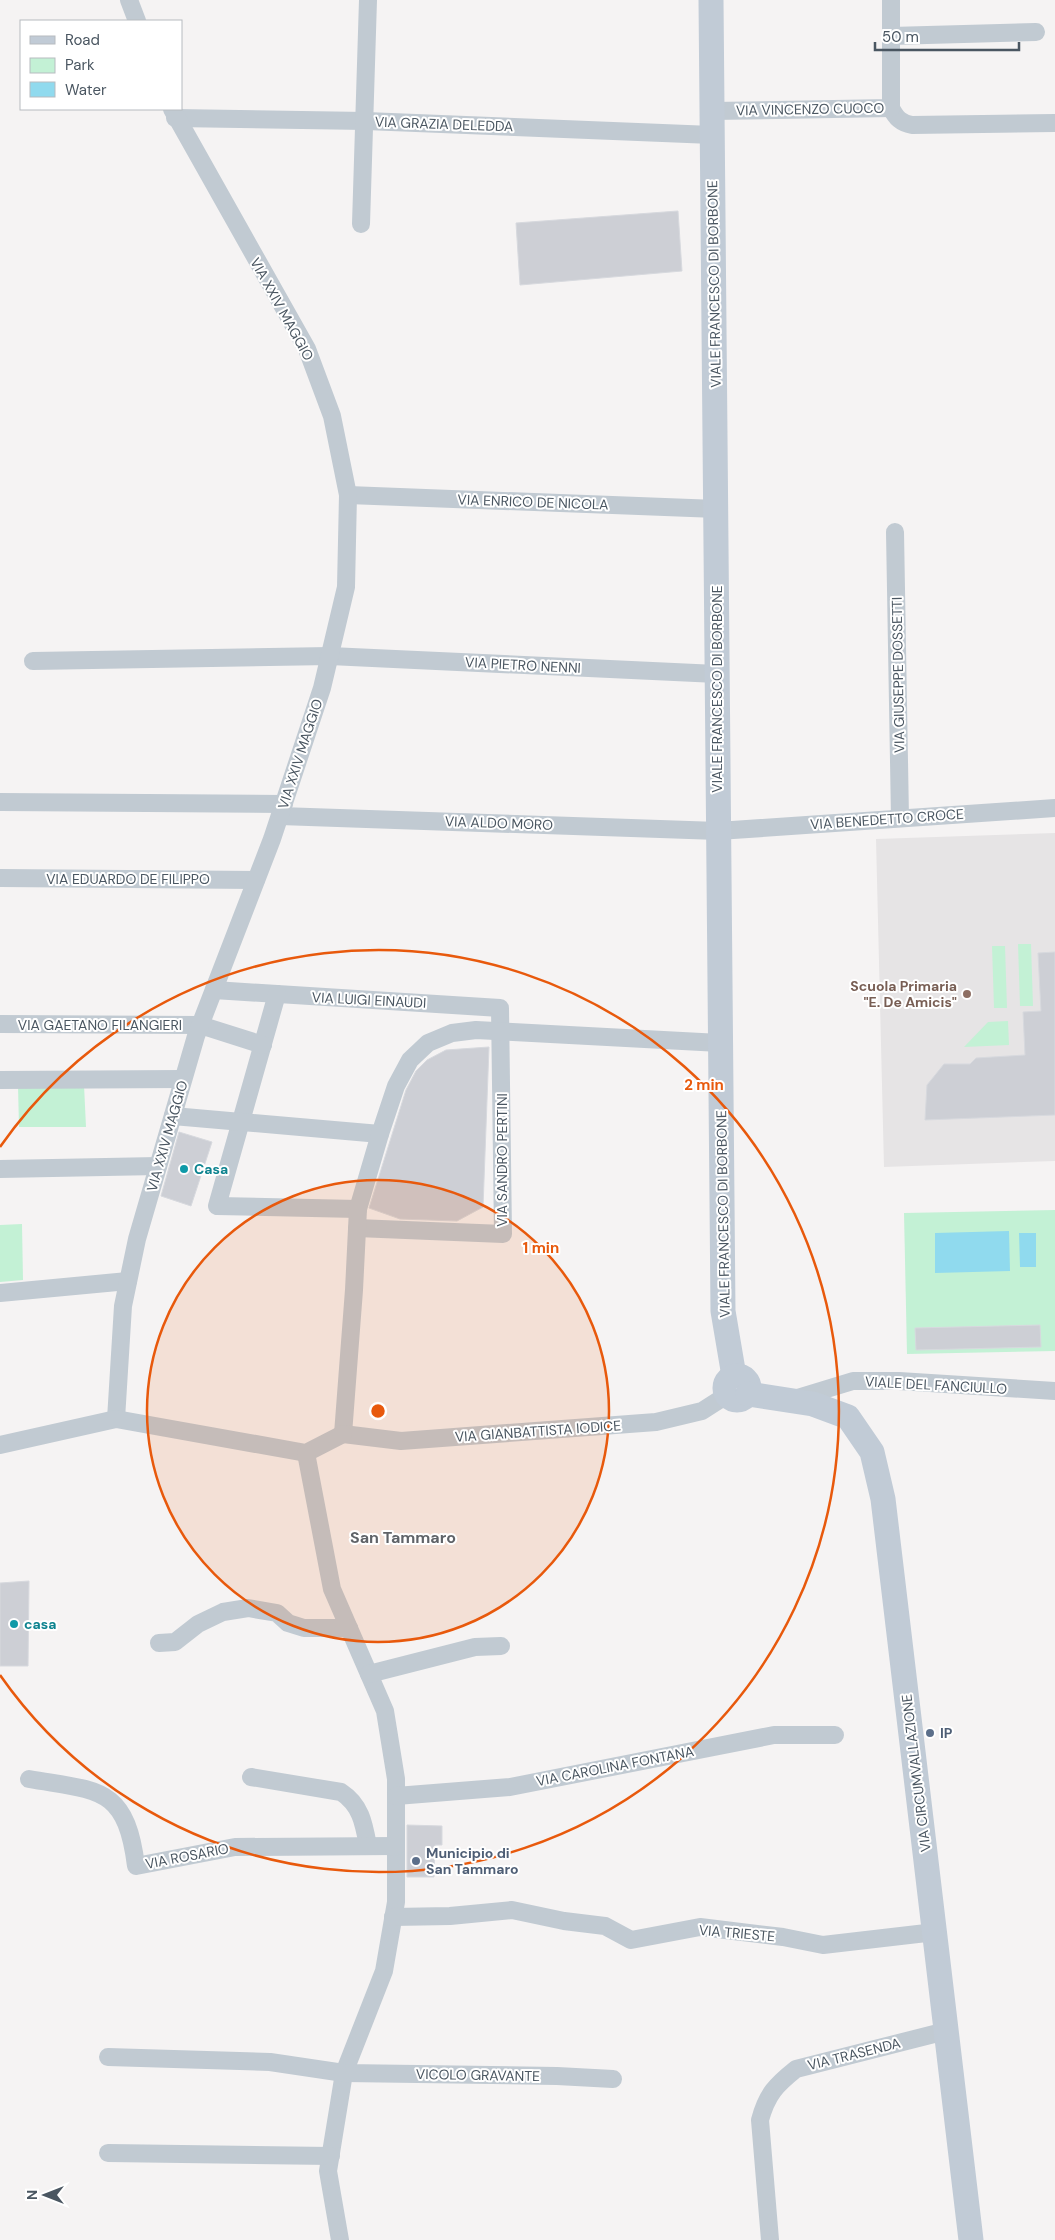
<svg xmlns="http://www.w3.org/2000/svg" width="1055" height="2240" viewBox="0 0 1055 2240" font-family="'DM Sans',sans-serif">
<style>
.education{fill:#e6e4e5}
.green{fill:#c3f1d5}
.water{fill:#90daee}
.building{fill:#cdcfd5;stroke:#d7d9de}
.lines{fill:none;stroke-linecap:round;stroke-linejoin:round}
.street{stroke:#c1cad2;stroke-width:18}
.secondary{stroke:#c1cbd6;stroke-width:25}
.ring{fill:none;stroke:#e8590c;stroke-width:2.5}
.education-dot{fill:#8d6e63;stroke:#fff;stroke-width:2}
.culture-dot{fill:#0f9aa8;stroke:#fff;stroke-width:2}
.service-dot{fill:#5c6f8a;stroke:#fff;stroke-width:2}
.labels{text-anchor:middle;stroke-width:4;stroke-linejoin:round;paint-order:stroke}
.street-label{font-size:14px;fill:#4a5661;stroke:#fff}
.education-label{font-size:14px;font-weight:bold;fill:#785e54;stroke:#fff;text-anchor:end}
.culture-label{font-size:14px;font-weight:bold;fill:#0d838f;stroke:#fff;text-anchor:start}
.service-label{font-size:14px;font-weight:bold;fill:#4e5e75;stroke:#fff;text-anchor:start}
.quarter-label{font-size:16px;font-weight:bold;fill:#5f6368;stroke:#fff}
.centre{fill:#e8590c;stroke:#fff;stroke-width:2.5}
.ring-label{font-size:15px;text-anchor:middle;font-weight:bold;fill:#e8590c;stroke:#fff;stroke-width:4;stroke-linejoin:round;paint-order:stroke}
</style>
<rect width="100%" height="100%" fill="#f5f3f3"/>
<polygon class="education" points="1055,833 1055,1161 884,1167 876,839"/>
<g class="green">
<polygon points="1018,944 1031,944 1033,1006 1020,1006"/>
<polygon points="992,946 1005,946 1007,1008 994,1008"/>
<polygon points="1008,1021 1009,1045 964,1047 988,1022"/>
<polygon points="84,1085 86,1127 19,1127 18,1086"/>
<polygon points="1055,1210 1055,1351 907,1354 904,1213"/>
<polygon points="22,1224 23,1280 0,1282 0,1225"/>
</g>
<g class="water">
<polygon points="1009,1231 1010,1271 935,1273 935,1233"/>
<polygon points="1019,1233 1036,1233 1036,1267 1020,1267"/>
</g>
<g class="building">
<polygon points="678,211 682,271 520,285 516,223"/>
<polygon points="1055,952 1055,1115 925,1120 927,1085 944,1064 970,1064 976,1058 1025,1055 1023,1012 1041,1011 1038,953"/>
<polygon points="489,1047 483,1207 457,1221 400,1219 369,1208 406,1090 416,1071 427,1060 446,1050"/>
<polygon points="179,1132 212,1142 191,1206 161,1196"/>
<polygon points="1040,1325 1041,1347 916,1350 915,1328"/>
<polygon points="29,1581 28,1666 0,1666 0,1583"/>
<polygon points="407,1825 442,1826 442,1845 435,1845 434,1877 407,1877"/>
</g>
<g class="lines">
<g class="street">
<polyline points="129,0 137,21"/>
<polyline points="891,36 1036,32"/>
<path d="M891,108C896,118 901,123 912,125L1055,123"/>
<polyline points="712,111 891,108 891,0"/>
<polyline points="175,118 366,121 712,135"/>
<polyline points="361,224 368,0"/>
<polyline points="348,495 717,509"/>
<polyline points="895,532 900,818"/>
<polyline points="33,661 330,656 717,674"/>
<polyline points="0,802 284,804"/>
<polyline points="280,816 718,831 1055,808"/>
<polyline points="0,878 256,880"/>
<polyline points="214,990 500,1008 503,1234 357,1228"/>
<polyline points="277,994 217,1206 358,1209"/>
<polyline points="0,1024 200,1025 263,1045"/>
<polyline points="0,1080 183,1079"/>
<polyline points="173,1116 380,1134"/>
<polyline points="0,1169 158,1166"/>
<polyline points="0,1293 128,1281"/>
<polyline points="794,1399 853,1381 899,1381 1055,1391"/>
<polyline points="116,1419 123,1306 137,1239 196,1036 272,839 322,688 346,587 348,495 332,416 307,349 172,109"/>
<polyline points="343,1434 354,1290 358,1209 380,1134 396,1086 410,1060 428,1043 452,1033 476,1030 720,1043"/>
<polyline points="343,1434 401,1441 656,1422 702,1411 727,1395"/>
<polyline points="0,1445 116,1419 306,1453 343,1434"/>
<polyline points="306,1453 332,1589 385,1711 396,1779 396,1902 384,1971 344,2073 328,2171 340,2240"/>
<polyline points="159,1643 175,1642 198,1624 223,1612 248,1608 277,1613 288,1623 304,1628 349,1628"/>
<polyline points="369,1674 475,1647 501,1646"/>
<path d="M251,1777L341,1792C361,1805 364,1824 368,1846"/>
<path d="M29,1779C97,1791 126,1785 136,1866L235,1847L396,1846"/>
<polyline points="396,1796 510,1787 774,1735 835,1735"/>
<polyline points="393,1917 450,1916 512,1910 564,1921 605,1926 631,1940 700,1927 783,1937 823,1945 935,1932"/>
<polyline points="108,2057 270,2062 344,2073 557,2076 613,2079"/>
<polyline points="108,2153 331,2156"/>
<path d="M770,2240L760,2120C767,2094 776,2085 796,2069L946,2031"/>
</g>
<g class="secondary">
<polyline points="711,0 723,1311 734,1376"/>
<circle cx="737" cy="1388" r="12"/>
<polyline points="748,1394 813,1404 848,1417 872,1452 883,1499 971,2240"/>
</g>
</g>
<circle cx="378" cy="1411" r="231" fill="#e8590c" fill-opacity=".12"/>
<g class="ring">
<circle cx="378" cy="1411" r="231"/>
<path d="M0 1147A461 461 0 1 1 0 1675"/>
</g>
<circle class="education-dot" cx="967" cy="994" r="5"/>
<g class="culture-dot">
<circle cx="184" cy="1169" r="5"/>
<circle cx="14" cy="1624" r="5"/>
</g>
<g class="service-dot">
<circle cx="930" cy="1733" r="5"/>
<circle cx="416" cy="1861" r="5"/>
</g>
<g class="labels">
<g class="street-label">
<text transform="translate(810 109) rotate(-1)" y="5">VIA VINCENZO CUOCO</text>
<text transform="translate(444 124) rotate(2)" y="5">VIA GRAZIA DELEDDA</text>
<text transform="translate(714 284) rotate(-91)" y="5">VIALE FRANCESCO DI BORBONE</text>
<text transform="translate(282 309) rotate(61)" y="5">VIA XXIV MAGGIO</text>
<text transform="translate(533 502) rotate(2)" y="5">VIA ENRICO DE NICOLA</text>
<text transform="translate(523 665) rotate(3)" y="5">VIA PIETRO NENNI</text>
<text transform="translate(898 675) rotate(-91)" y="5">VIA GIUSEPPE DOSSETTI</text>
<text transform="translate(717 689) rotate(-90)" y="5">VIALE FRANCESCO DI BORBONE</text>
<text transform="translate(300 754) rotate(-72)" y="5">VIA XXIV MAGGIO</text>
<text transform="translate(887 819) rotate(-4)" y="5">VIA BENEDETTO CROCE</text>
<text transform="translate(499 823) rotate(2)" y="5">VIA ALDO MORO</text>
<text x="128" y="884">VIA EDUARDO DE FILIPPO</text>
<text transform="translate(369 1000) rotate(3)" y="5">VIA LUIGI EINAUDI</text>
<text x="100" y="1030">VIA GAETANO FILANGIERI</text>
<text transform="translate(167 1136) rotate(-74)" y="5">VIA XXIV MAGGIO</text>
<text transform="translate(502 1160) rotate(-90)" y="5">VIA SANDRO PERTINI</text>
<text transform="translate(723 1214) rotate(-91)" y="5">VIALE FRANCESCO DI BORBONE</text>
<text transform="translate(936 1385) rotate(3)" y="5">VIALE DEL FANCIULLO</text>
<text transform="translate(538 1431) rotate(-4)" y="5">VIA GIANBATTISTA IODICE</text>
<text transform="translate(615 1766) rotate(-11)" y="5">VIA CAROLINA FONTANA</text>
<text transform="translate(916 1773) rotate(-97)" y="5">VIA CIRCUMVALLAZIONE</text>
<text transform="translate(187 1856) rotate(-11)" y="5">VIA ROSARIO</text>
<text transform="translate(737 1933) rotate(5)" y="5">VIA TRIESTE</text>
<text transform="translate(854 2054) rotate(-14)" y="5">VIA TRASENDA</text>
<text transform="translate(478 2075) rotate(1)" y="5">VICOLO GRAVANTE</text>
</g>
<g class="education-label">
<text x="957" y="991">Scuola Primaria<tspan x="957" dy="16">"E. De Amicis"</tspan></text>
</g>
<g class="culture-label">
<text x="194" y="1174">Casa</text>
<text x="24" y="1629">casa</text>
</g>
<g class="service-label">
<text x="940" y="1738">IP</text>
<text x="426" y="1858">Municipio di<tspan x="426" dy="16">San Tammaro</tspan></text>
</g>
<g class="quarter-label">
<text x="403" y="1543">San Tammaro</text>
</g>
</g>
<circle cx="378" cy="1411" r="8" class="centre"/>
<g class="ring-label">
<text x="704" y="1090">2 min</text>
<text x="541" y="1253">1 min</text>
</g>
<rect x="20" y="20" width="162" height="90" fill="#ffffff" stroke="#b7bbc0"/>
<rect x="30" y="36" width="25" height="8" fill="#c1cbd6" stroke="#b7bbc0"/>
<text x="65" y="45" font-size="15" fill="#4a5661">Road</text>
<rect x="30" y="58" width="25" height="15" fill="#c3f1d5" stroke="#b7bbc0"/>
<text x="65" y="70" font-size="15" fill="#4a5661">Park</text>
<rect x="30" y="82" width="25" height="15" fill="#90daee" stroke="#b7bbc0"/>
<text x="65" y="95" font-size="15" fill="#4a5661">Water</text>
<g transform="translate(45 2195) rotate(270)" stroke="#ffffff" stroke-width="4" paint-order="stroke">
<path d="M0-4L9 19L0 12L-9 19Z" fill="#4a5661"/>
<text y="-8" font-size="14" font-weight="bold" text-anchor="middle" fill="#4a5661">N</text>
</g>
<path d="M875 42v8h144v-8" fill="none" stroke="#4a5661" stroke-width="2.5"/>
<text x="882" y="42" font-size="15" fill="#4a5661" stroke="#ffffff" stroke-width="4" paint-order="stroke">50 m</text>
</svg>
